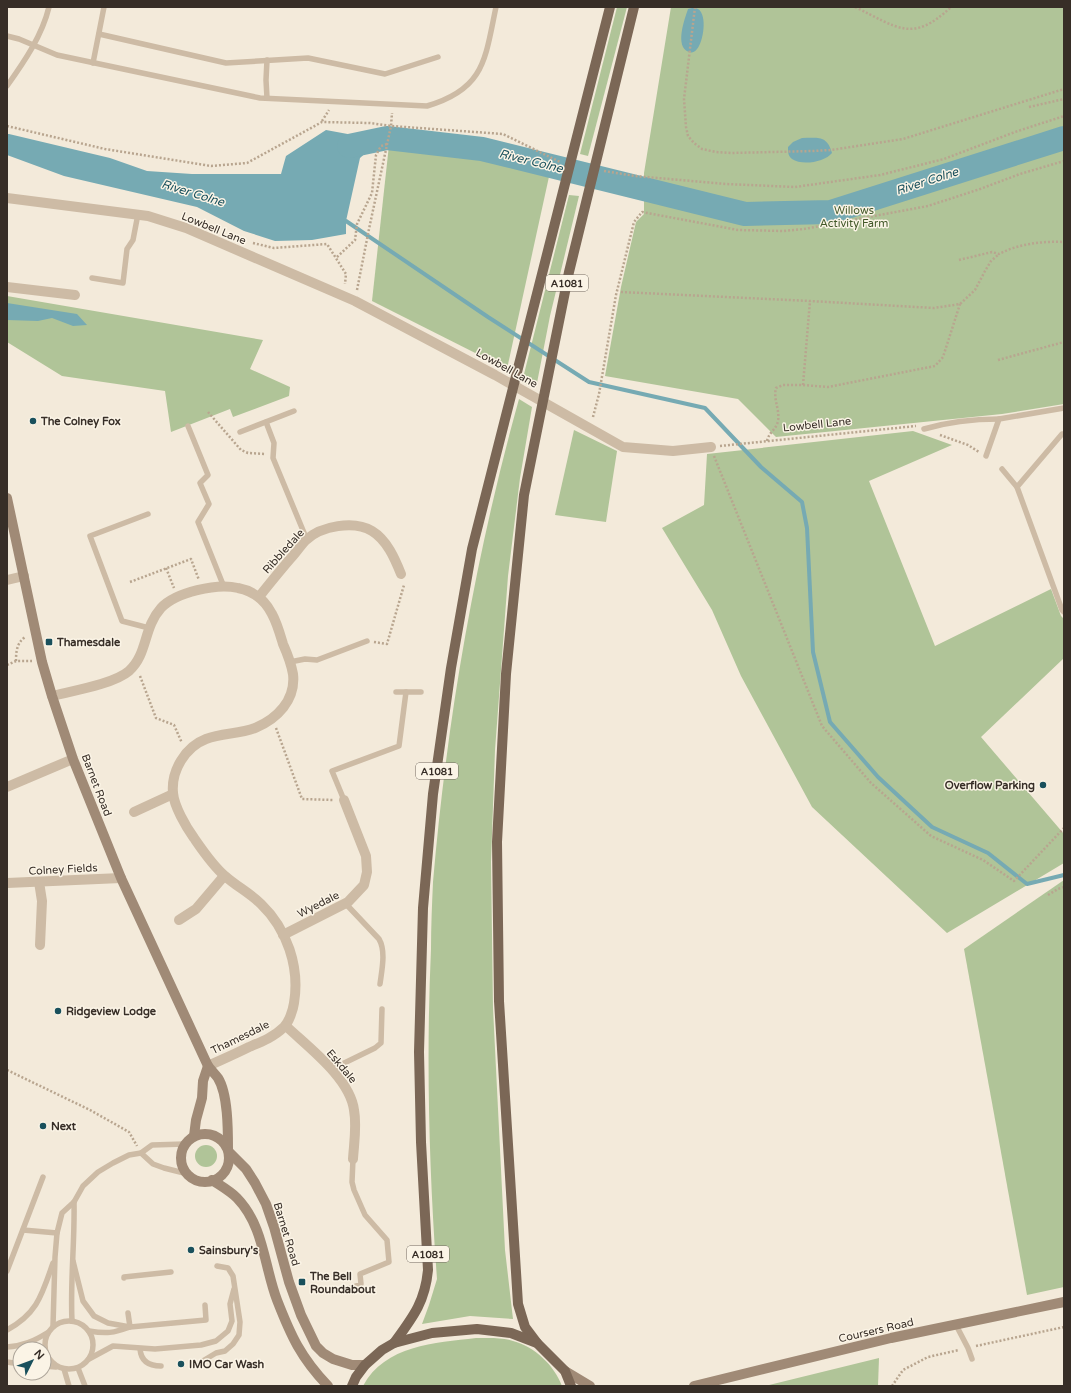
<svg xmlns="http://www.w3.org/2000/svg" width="1071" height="1393" viewBox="0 0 1071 1393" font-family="'Varela Round',sans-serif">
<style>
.green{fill:#b0c498}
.water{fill:#76aab3}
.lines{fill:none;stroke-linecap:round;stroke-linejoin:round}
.stream{stroke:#76aab3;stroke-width:4}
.river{stroke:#76aab3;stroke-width:24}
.path{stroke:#b8a58f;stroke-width:2.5;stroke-dasharray:2 2;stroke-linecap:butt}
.lane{stroke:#cdbba5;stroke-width:5.5}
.street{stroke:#cdbba5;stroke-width:10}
.secondary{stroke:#a08a76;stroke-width:10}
.primary{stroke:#7b6756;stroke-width:10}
.poi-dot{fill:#19505c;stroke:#fbf4e6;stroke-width:1.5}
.labels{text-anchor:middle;stroke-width:3;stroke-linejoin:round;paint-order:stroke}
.shield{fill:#fbf4e6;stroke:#726960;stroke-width:1}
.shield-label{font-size:10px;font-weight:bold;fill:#372e27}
.park-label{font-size:11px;fill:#415828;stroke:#fbf4e6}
.street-label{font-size:11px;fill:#372e27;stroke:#fbf4e6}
.poi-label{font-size:11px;font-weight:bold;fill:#372e27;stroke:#fbf4e6;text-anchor:start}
.water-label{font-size:12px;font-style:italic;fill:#19505c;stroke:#fbf4e6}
</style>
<rect width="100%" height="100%" fill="#f3eada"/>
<g class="green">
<polygon points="617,7 627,7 588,156 580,154"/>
<polygon points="671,7 1064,7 1064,404 1002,414 776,437 738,399 605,376 621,287 636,222 644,214 644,173"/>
<polygon points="389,145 451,148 523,164 550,172 507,369 372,301"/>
<polygon points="569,195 579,196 550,316 536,388 522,382"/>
<polygon points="7,296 263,340 250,369 290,387 289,396 233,417 230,409 171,432 165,391 62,376 7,342"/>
<path d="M519,399L532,407L520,478L508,576L495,750L491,862L493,1008L505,1250L513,1319L470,1316L422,1324L429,1305L437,1279C429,1169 426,1059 431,949C431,927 432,904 433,882C447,719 475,557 519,399Z"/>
<polygon points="574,430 617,451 606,522 555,515"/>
<polygon points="913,431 952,445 869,481 935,646 1051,589 1061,616 1064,619 1064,658 981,737 1064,834 1064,863 947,933 812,807 741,676 712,610 662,528 704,505 707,454"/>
<polygon points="1064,880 1064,1287 1027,1295 964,949"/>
<circle cx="206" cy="1156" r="11"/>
<path d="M476,1338C488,1338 501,1337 513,1341C535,1347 554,1365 562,1386H363C385,1345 435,1343 476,1338Z"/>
<polygon points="879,1358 878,1386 765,1386"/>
</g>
<g class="water">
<path d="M692,8C693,8 697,8 698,9C708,15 703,43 697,49C695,52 692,53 689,52C674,47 685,18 688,9Z"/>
<polygon points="326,130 380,140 360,158 346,221 346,234 312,240 275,241 244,231 197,207 64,176 7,155 7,134 9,134 110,158 147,171 192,174 281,174 286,156"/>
<path d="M802,138C818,138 827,135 832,153C825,162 802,166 792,159C788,156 788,152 788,147L793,142Z"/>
<polygon points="7,303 77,314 87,325 73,326 52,318 38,321 7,320"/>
</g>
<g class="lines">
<polyline class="stream" points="346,221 488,317 589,382 705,408 761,467 802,502 807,528 813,652 830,722 878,777 932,827 988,853 1027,884 1064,875"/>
<polyline class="river" points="349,146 387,138 482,149 745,214 831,212 1064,138"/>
<g class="path">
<polyline points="695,7 684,99 686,127 688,136 694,143 702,149 716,152 731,153 813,151 831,150 903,139 1064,89"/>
<path d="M855,7C897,27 912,44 951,7"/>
<polyline points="1029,107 1064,99"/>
<polyline points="322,121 329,110"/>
<polyline points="7,126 105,149 211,166 247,163 322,122 370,123 391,126 503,134 560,162"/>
<polyline points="604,171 635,176 726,184 795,187 880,175 944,159 1015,132 1064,116"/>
<polyline points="253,243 274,248 327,244 346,274 345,284"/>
<polyline points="337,257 355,240 357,224 372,193 376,155 381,146 387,144"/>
<path d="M959,260L992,252L999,254C1018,244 1042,241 1064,242"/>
<polyline points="357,290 369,229 391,126 392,113"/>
<polyline points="621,292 810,301 934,308 960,304 975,290 985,271 991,261 999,254"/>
<polyline points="998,360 1064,342"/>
<polyline points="803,385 810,301"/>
<polyline points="208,412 241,450 248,453 265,454"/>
<polyline points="593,417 599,394 616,295 634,222 642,212 738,230 783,231 804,229 928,206 980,189 1020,174 1064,161"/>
<polyline points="940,435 968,445 979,452"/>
<path d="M767,441C769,432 776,430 778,421C780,410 773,399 776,388L783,385H803L828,387L935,366L943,357L960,304"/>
<polyline points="720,446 916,426"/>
<polyline points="714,456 822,726 871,783 931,836 983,860 1014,881 1064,828"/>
<polyline points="166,568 174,588"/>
<polyline points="130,582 191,559 199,580"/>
<polyline points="374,642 387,644 404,585"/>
<path d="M16,661C16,651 17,643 25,637"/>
<polyline points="7,665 16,661 32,661"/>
<polyline points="140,676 156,718 174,725 182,743"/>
<polyline points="276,728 302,799 333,800"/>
<polyline points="1048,895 1058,889 1064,887"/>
<polyline points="7,1070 90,1110 129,1132 137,1146"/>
<polyline points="976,1346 1064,1327"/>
<polyline points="892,1386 903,1370 928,1357 959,1350"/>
</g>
<g class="lane">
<polyline points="99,34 226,63 308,58 385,74 438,57"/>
<path d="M7,36L19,39L57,55L260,98L427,106C485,89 485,59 496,7"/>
<polyline points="93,63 104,7"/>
<path d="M7,86C24,62 42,36 49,7"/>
<polyline points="267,98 266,80 267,60"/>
<polyline points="92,278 123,283 127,249 133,240 138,214"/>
<polyline points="266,422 274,443 273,458 307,540"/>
<polyline points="188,426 208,475 200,483 209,504 198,522 224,587"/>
<path d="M924,429C948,422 974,419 999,419"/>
<polyline points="240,432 294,411"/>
<polyline points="986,456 999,419 1064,408"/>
<polyline points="1002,469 1017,487 1062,610 1064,612"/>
<polyline points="1017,487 1062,434 1064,434"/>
<polyline points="148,514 90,536 122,621 149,628"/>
<polyline points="290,662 305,659 317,660 367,641"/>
<polyline points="396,692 406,692"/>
<polyline points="344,800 332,771 399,746 406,692 421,692"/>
<path d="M345,903L379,939C386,951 382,969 380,984"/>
<polyline points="332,1069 375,1048 381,1043 382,1009"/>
<polyline points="141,1153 153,1164 164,1168 188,1174"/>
<polyline points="23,1230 57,1233"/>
<polyline points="73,1261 83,1301 94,1316 108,1323 130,1327 206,1320 205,1305"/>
<polyline points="7,1271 43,1177"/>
<polyline points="124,1278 124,1277 171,1272"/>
<polyline points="345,1290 361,1284 360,1274 389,1262 387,1240 365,1215 354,1190 352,1182 353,1159"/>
<circle cx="69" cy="1345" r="24"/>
<path d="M72,1321C70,1281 75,1241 74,1202"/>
<polyline points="956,1325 968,1348 972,1359"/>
<polyline points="53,1326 55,1257 57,1233 62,1213 74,1202 83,1186 98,1172 113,1163 129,1155 141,1153 152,1145 185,1144"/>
<path d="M7,1330C38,1313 42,1294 53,1263"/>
<path d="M89,1331C107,1334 113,1333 130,1327L128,1313"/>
<path d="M7,1347C23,1346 34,1341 47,1333"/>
<path d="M140,1349C141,1361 149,1366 161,1366"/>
<polyline points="89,1359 113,1346 155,1349 201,1345 216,1341 228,1331 232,1321 230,1304 234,1289"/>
<polyline points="7,1362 20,1364"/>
<polyline points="201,1362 216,1353 225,1351 233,1344 239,1335 240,1322 233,1276 228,1268 217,1266"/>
<polyline points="44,1366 56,1367"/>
<polyline points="78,1368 85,1386"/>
<polyline points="64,1369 69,1386"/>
</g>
<g class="street">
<polyline points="7,198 148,216 186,228 355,301 495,375 623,447 673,451 711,447"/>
<polyline points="7,287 75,295"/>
<polyline points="7,580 24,576"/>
<path d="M259,597C269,584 280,571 290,559C296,553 300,546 306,540C321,526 354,520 372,531C387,540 395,559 401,574"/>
<path d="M52,696C72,691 114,684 129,671C148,654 143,628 161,608C176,592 217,583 238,588C253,591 265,600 272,614C277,623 280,634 283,644C287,653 291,663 293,674C296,700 277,719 255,728C239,734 222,733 206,739C185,747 171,771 173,793C174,806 186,827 194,838C203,851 213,866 225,876C236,886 250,893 261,904C287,929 300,967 294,1003C293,1010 289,1022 284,1027C274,1037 261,1042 249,1047C235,1054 221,1060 208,1066"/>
<polyline points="7,787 73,759"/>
<polyline points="134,812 173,794"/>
<polyline points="39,882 42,901 40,945"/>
<polyline points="7,883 121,878"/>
<polyline points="179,920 196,909 224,876"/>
<polyline points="283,935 348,902 364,885 367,872 366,856 344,800"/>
<path d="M286,1026C308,1047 350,1078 354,1110C357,1126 354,1143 353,1159"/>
</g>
<g class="secondary">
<path d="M7,498L42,662L52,696L73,759L121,878L208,1066C211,1070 215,1074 218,1078C228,1094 228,1130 228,1149"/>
<circle cx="205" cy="1158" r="24"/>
<polyline points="194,1136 196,1120 202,1098 203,1081 208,1066"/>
<polyline points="229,1152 246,1169 255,1183 266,1204 274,1227 289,1282 301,1315 316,1346 323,1353 333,1359 352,1365 365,1365"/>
<path d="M212,1180C221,1186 230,1191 237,1198C264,1226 264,1266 277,1300C291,1336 301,1358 328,1386"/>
<polyline points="565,1371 590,1386"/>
<polyline points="694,1386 891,1338 1064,1302"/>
</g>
<g class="primary">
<path d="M394,1343C413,1317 425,1302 428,1270L421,1142L419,1052L423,908L433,794L451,668L472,549L610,7"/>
<polyline points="537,1343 525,1327 518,1304 499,1001 497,842 506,674 524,495 569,272 634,7"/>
<polyline points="352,1386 356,1377 365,1365 382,1350 394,1343 432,1333 477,1329 511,1333 537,1343 565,1371 571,1386"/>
</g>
</g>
<g class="poi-dot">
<circle cx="33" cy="421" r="4"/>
<rect x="45" y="638" width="8" height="8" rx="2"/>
<circle cx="1043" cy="785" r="4"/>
<circle cx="58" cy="1011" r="4"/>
<circle cx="43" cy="1126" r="4"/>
<circle cx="191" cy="1250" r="4"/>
<rect x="298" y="1278" width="8" height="8" rx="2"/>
<circle cx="181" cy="1364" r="4"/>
</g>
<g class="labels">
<g class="shield">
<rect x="546" y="275" width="42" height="16" rx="3"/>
<rect x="416" y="763" width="42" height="16" rx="3"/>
<rect x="407" y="1246" width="42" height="16" rx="3"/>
</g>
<g class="shield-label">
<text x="567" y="287">A1081</text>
<text x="437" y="775">A1081</text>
<text x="428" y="1258">A1081</text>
</g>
<g class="park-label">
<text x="854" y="214">Willows<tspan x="854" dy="13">Activity Farm</tspan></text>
</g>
<g class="street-label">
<text transform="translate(214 228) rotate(22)" y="4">Lowbell Lane</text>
<text transform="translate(507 368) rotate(29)" y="4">Lowbell Lane</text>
<text transform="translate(817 424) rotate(-6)" y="4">Lowbell Lane</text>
<text transform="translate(283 551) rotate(-48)" y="4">Ribbledale</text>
<text transform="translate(97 785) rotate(69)" y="4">Barnet Road</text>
<text transform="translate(63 869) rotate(-3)" y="4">Colney Fields</text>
<text transform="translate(318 904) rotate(-27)" y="4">Wyedale</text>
<text transform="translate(240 1037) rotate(-26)" y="4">Thamesdale</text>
<text transform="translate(342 1066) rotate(50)" y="4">Eskdale</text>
<text transform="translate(287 1234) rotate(73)" y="4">Barnet Road</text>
<text transform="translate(876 1330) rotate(-13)" y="4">Coursers Road</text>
</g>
<g class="poi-label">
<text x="41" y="425">The Colney Fox</text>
<text x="57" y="646">Thamesdale</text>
<text x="1035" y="789" text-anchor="end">Overflow Parking</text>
<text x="66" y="1015">Ridgeview Lodge</text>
<text x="51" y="1130">Next</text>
<text x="199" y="1254">Sainsbury's</text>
<text x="310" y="1280">The Bell<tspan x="310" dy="13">Roundabout</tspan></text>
<text x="189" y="1368">IMO Car Wash</text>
</g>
<g class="water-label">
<text transform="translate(531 161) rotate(14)" y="4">River Colne</text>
<text transform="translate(927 181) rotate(-18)" y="4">River Colne</text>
<text transform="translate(193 193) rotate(17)" y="4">River Colne</text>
</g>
</g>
<rect width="1071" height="1393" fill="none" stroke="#372e27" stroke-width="16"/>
<g transform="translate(32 1361) rotate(48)"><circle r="19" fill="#fbf4e6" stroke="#ada59a"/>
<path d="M0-3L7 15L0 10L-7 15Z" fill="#19505c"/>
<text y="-6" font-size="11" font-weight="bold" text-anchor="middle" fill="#372e27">N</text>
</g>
</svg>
